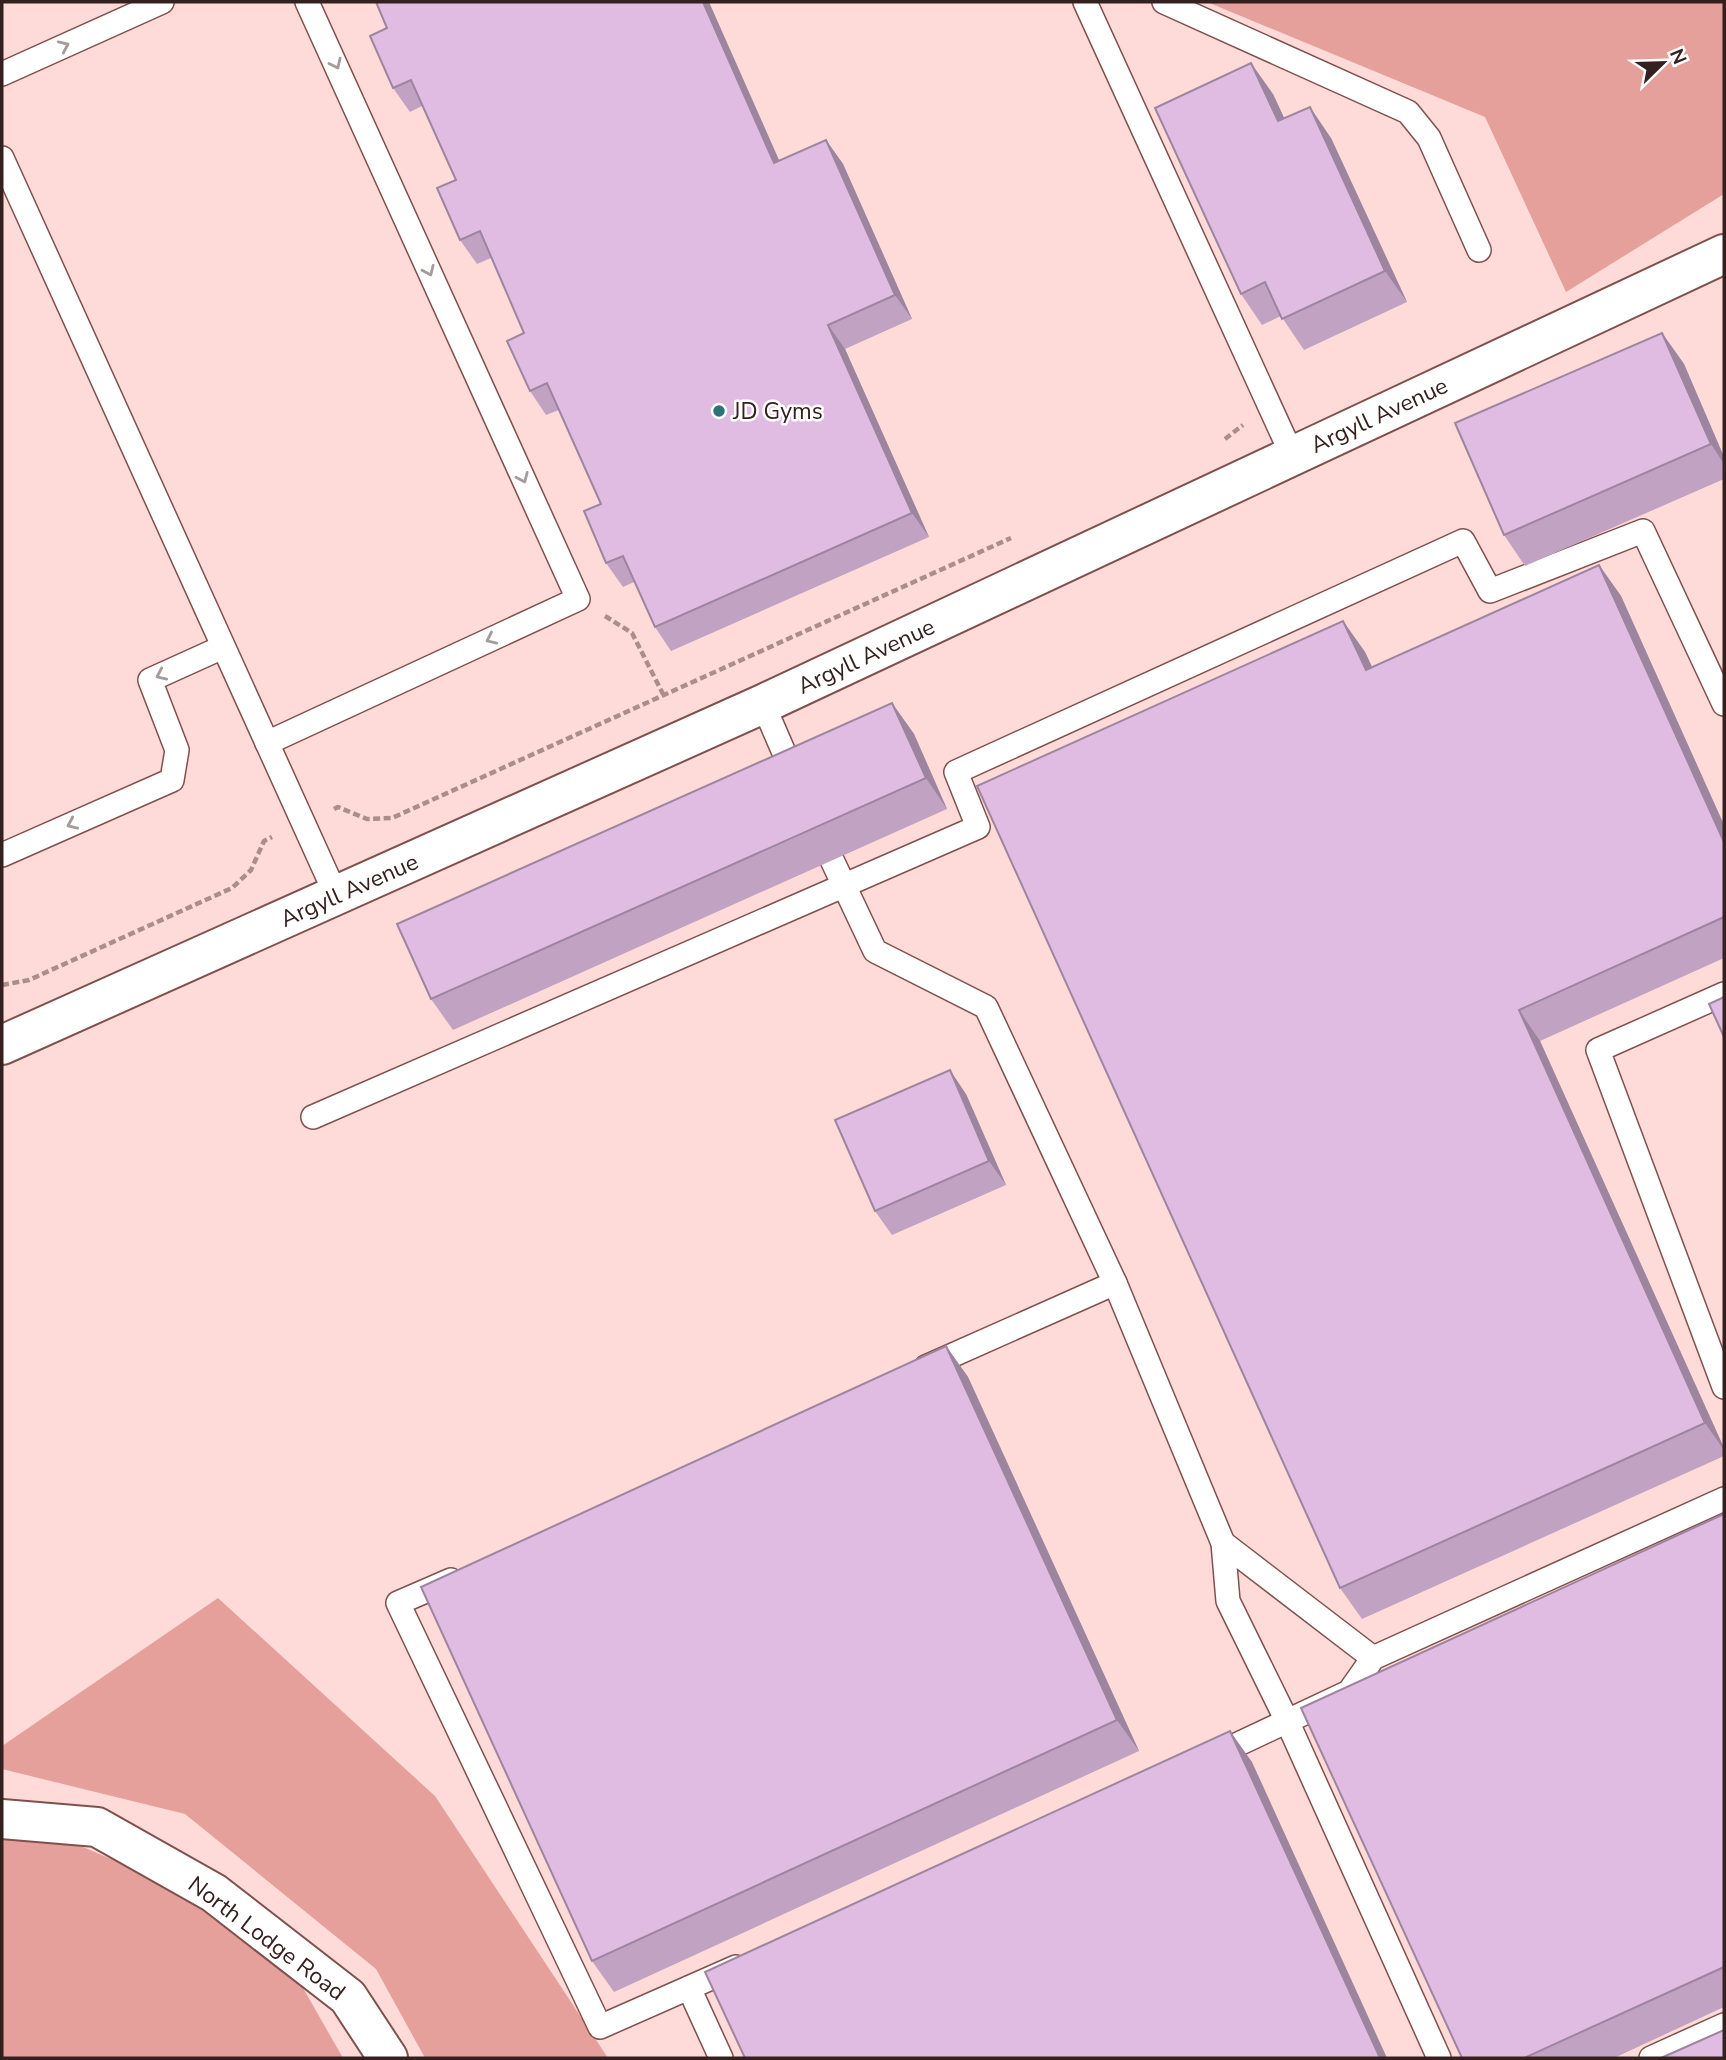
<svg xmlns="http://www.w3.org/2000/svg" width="1726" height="2060" viewBox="0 0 1726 2060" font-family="'Nunito Sans',sans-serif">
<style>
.green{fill:#e5a09b}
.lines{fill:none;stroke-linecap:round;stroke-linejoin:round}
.lane-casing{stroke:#80504d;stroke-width:26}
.street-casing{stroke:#80504d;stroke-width:42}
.secondary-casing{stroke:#80504d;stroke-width:42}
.path{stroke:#ab8e8c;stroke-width:4.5;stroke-dasharray:7 3.5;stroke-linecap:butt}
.lane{stroke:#fff;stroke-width:23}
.street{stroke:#fff;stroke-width:38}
.secondary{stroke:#fff;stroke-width:38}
.wall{fill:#c1a2c3}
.shaded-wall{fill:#9d849f}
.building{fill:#e0bce3;stroke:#9d849f;stroke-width:2}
.oneway{stroke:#a49b9a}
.poi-dot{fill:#2a737a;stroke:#fff;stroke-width:2.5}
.labels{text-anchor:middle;stroke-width:5;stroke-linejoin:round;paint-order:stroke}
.poi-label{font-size:23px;fill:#34201e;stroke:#fff;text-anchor:start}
.street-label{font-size:23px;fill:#34201e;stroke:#fff}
</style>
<rect width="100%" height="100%" fill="#fedbd8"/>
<g class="green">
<polygon points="1207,2 1724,2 1724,194 1566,292 1485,117"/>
<polygon points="218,1598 435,1796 608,2058 425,2058 376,1969 185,1814 2,1769 2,1746"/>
<polygon points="2,1837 69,1841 174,1886 303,1988 343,2058 2,2058"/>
</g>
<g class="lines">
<defs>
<g id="lane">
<polyline points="1085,2 1292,455"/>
<polyline points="1164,2 1408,112 1429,138 1479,250"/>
<polyline points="2,74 162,2"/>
<polyline points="2,158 336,895"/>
<polyline points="763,704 795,778"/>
<polyline points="267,743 578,599 307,2"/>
<polyline points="2,855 172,780 177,750 150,680 223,647"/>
<polyline points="832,860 875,951 986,1007 1115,1283 1223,1543 1228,1601 1288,1723 1439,2058"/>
<polyline points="1724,994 1598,1050 1724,1387"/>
<polyline points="313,1117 978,827 956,772 1463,541 1490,591 1643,531 1724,704"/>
<polyline points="926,1367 1115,1283"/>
<polyline points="1223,1543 1373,1658"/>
<polyline points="451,1580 398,1603 600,2027 736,1967"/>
<polyline points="1213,1756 1349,1692 1373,1658 1724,1499"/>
<polyline points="689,1988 721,2058"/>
<polyline points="1651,2058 1724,2025"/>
</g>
<polyline id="street" points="2,1819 97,1827 214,1893 348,1997 388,2058"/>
<polyline id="secondary" points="2,1045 763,704 1724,254"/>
</defs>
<use href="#lane" class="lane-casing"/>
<use href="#street" class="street-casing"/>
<use href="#secondary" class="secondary-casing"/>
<g class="path">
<polyline points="1225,439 1243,425"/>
<polyline points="605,616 632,633 663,694"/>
<polyline points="334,809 338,807 367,819 392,818 1011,538"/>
<polyline points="2,985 29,980 232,888 251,870 264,841 272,837"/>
</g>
<use href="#lane" class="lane"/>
<use href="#street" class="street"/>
<use href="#secondary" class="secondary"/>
</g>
<g class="wall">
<polygon points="387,28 779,161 826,140 843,164 912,319 845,349 929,537 671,651 655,627 634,582 623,587 606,563 601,504 559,410 546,415 530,391 524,333 491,258 477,264 460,240 456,180 422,106 410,112 393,88"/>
<polygon points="1273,94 1284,118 1331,138 1407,302 1304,350 1281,316 1262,325 1241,294"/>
<polygon points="1662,333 1684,364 1724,457 1724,479 1525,566 1504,535"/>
<polygon points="1599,565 1621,596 1724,825 1724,958 1540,1041 1724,1448 1724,1456 1362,1619 1340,1588 1343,621 1365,652 1372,667"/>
<polygon points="892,703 914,734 947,809 453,1030 431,999"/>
<polygon points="966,1094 1006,1185 892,1235 875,1211"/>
<polygon points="946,1346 968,1377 1139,1751 614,1992 592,1961"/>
<polygon points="1724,1514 1724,2007 1614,2058 1462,2058"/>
</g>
<g class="shaded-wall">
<polygon points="703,2 709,2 791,187 774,163"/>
<polygon points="1251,63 1273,94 1300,152 1278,121"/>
<polygon points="1310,107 1331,138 1407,302 1385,271"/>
<polygon points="826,140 843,164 912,319 895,295"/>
<polygon points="828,325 845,349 929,537 912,513"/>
<polygon points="1662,333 1684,364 1724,457 1724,464 1711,444"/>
<polygon points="1599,565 1621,596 1724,825 1724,842"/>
<polygon points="1343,621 1365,652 1388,701 1366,670"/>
<polygon points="892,703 914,734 947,809 926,778"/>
<polygon points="1519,1010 1540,1041 1724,1448 1724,1450 1705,1423"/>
<polygon points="950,1070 966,1094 1006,1185 989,1161"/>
<polygon points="946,1346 968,1377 1139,1751 1117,1720"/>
<polygon points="1230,1731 1252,1762 1387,2058 1380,2058"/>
</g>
<g class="building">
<polygon points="376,2 703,2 774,163 826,140 895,295 828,325 912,513 655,627 623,556 606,563 584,511 601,504 547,383 530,391 507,341 524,333 480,231 460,240 437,188 456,180 411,80 393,88 370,36 387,28"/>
<polygon points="1251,63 1278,121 1310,107 1385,271 1282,319 1265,282 1241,294 1155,108"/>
<polygon points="1662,333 1711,444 1504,535 1455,423"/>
<polygon points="1599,565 1724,842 1724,917 1519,1010 1705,1423 1340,1588 977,786 1343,621 1366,670"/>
<polygon points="892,703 926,778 431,999 397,924"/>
<polygon points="1724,997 1724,1037 1709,1004"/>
<polygon points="950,1070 989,1161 875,1211 835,1120"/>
<polygon points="946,1346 1117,1720 592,1961 421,1587"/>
<polygon points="1724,1514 1724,1967 1524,2058 1462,2058 1301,1708"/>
<polygon points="1230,1731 1380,2058 745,2058 705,1972"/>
<polygon points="1724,2030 1724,2058 1661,2058"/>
</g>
<defs><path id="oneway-chevron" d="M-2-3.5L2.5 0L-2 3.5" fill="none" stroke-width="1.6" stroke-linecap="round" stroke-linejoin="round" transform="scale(1.75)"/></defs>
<g class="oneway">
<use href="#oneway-chevron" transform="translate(64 46) rotate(-24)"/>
<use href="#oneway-chevron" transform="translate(336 64) rotate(65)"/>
<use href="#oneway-chevron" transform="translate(429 271) rotate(66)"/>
<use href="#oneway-chevron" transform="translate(523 478) rotate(66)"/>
<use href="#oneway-chevron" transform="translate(491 639) rotate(155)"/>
<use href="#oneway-chevron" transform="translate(161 675) rotate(156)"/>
<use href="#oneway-chevron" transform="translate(72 824) rotate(156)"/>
</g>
<circle class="poi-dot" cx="719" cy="411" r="7"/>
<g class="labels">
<g class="poi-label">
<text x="733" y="419">JD Gyms</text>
</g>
<g class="street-label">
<text transform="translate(1379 415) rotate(-25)" y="8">Argyll Avenue</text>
<text transform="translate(866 656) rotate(-25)" y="8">Argyll Avenue</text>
<text transform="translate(349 890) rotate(-24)" y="8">Argyll Avenue</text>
<text transform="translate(267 1938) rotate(37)" y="8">North Lodge Road</text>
</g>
</g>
<rect width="1726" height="2060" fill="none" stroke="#34201e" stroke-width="7"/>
<g transform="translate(1663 63) rotate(67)" stroke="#ffffff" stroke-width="5" paint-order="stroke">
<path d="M0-5L12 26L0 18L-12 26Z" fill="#34201e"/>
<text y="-10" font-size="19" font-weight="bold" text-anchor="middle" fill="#34201e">N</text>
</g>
</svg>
